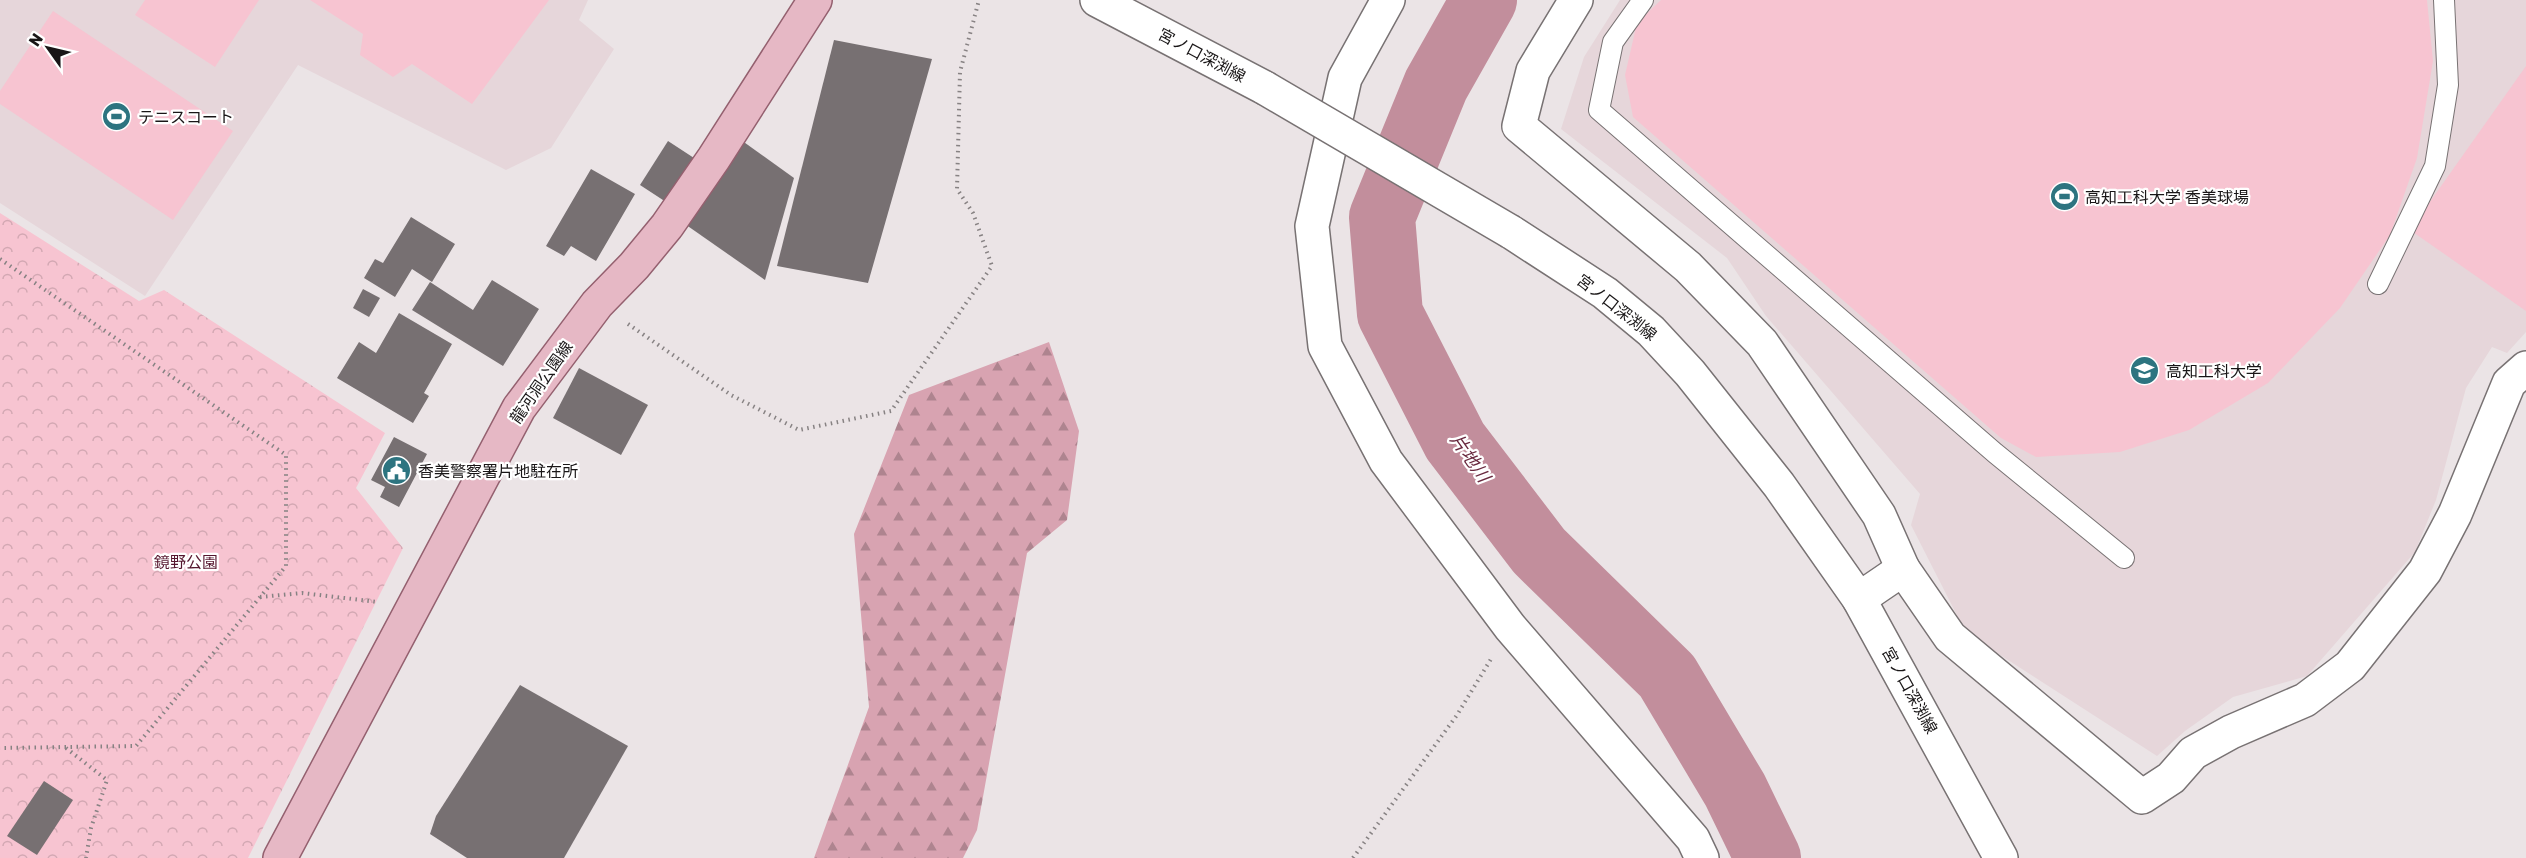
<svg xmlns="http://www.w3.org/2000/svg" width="2526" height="858" viewBox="0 0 2526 858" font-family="Rubik,'Noto Sans JP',sans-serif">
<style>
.built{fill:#e6d6da}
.forest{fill:url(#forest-firs)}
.park{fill:url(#park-crowns)}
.garden{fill:#f7c4d1}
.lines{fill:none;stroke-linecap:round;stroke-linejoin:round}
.river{stroke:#c28e9c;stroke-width:66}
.building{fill:#777072}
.lane-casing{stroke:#787273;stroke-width:22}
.street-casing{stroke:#787273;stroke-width:36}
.secondary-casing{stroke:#787273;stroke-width:36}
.primary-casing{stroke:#94606f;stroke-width:36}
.path{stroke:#878283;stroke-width:4;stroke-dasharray:1.5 4.5;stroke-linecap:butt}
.lane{stroke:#fff;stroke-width:20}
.street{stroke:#fff;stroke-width:33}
.secondary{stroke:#fff;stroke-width:33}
.primary{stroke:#e6b8c5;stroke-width:33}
.secondary-bridge-casing{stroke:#787273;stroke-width:36;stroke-linecap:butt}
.secondary-bridge{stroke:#fff;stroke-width:33}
.labels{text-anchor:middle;stroke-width:4.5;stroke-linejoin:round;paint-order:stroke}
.street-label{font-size:16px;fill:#191617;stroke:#fff}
.poi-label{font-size:16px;fill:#191617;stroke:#fff;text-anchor:start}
.park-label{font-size:16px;fill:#55162e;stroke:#fff}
.water-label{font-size:18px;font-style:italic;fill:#69293f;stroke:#fff}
</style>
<defs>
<pattern id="forest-firs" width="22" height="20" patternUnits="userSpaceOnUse" patternTransform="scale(1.5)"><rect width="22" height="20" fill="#d8a3b1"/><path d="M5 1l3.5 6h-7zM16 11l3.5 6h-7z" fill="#ae848f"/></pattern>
<pattern id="park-crowns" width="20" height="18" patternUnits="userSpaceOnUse" patternTransform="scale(1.5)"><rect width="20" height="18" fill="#f7c4d1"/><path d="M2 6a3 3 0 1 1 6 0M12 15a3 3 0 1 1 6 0" fill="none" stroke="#d3a8b3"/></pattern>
</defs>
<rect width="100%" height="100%" fill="#ebe4e6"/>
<g class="built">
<polygon points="0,0 588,0 579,20 614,49 551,148 506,170 298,65 145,296 0,203"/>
<polygon points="1620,0 2526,0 2526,332 2507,353 2492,347 2466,388 2436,500 2415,552 2307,676 2233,697 2185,731 2157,756 1966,633 1911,525 1920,494 1766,316 1727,258 1561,129 1584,57"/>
</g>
<polygon class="forest" points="1049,342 1079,431 1067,520 1027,553 977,830 963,858 814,858 869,707 854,534 909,395"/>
<polygon class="park" points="0,213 139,301 164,290 385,433 356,488 403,548 248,858 0,858"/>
<g class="garden">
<polygon points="145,0 259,0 215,67 135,15"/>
<polygon points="310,0 549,0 472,104 412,64 393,77 360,55 363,34"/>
<polygon points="1661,0 2427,0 2433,61 2417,158 2390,235 2340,308 2268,383 2189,430 2120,452 2036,457 2001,438 1633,117 1625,75 1637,23"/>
<polygon points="53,11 233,131 173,220 0,104 0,91"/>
<polygon points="2526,66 2526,311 2410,230"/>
</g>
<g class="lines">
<polyline class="river" points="1484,0 1436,85 1382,217 1390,314 1455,441 1539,551 1667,676 1735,790 1768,858"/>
</g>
<g class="building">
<polygon points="834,40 932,59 868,283 777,266"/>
<polygon points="741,140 794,178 765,280 682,222"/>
<polygon points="668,141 694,158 666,202 640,185"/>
<polygon points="591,169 635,194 596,261 571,246 564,256 546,246"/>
<polygon points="411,217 455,244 432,282 412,269 395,297 364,278 375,259 383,263"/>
<polygon points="492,280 539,309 503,366 412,310 430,282 473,310"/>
<polygon points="363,289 380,298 369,317 353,308"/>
<polygon points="399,313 452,344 424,393 429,396 413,423 337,378 359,342 376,353"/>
<polygon points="579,368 648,405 621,455 553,418"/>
<polygon points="394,437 427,454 399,507 380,497 385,487 371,480"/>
<polygon points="520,685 628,746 564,858 467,858 430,834 436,816"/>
<polygon points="44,781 73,800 37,855 7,836"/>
</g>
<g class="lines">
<defs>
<g id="lane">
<polyline points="1643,0 1613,42 1599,110 1995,453 2124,558"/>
<polyline points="2378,284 2435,166 2448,85 2444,0"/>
</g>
<g id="street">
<polyline points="1388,0 1345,78 1312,226 1325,346 1386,461 1510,627 1693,839 1702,858"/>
<polyline points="1576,0 1533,71 1519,126 1688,267 1762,343 1879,515 1903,569"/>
<polyline points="1859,599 1903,569 1950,637 2142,797 2171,778 2193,753 2231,732 2305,700 2350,666 2425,571 2455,514 2509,383 2526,368"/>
</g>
<g id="secondary">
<polyline points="1097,0 1265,88"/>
<polyline points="1511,232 1605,293 1651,331 1690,373 1779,485 1859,599 2001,858"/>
</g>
<polyline id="primary" points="280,858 519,408 597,304 634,266 667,226 714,158 815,0"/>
</defs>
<use href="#lane" class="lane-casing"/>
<use href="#street" class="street-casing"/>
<use href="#secondary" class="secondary-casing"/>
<use href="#primary" class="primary-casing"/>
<g class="path">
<polyline points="0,259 286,455 286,566 136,746 0,748"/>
<polyline points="628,324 731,395 799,430 891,411 992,266 973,213 957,189 960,72 979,0"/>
<polyline points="260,597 302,593 378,602"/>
<polyline points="66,748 107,780 91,828 86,858"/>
<polyline points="1353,858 1457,715 1491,659"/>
</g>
<use href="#lane" class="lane"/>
<use href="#street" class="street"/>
<use href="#secondary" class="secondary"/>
<use href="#primary" class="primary"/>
<defs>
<polyline id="secondary-bridge" points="1265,88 1511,232"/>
</defs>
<use href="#secondary-bridge" class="secondary-bridge-casing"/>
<use href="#secondary-bridge" class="secondary-bridge"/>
</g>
<defs>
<symbol id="stadium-disc" viewBox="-11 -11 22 22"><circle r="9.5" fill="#2d7480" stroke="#fff"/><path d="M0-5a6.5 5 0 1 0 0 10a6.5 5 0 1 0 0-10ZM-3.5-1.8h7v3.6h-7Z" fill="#fff"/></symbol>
<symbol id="university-disc" viewBox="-11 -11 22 22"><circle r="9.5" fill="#2d7480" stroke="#fff"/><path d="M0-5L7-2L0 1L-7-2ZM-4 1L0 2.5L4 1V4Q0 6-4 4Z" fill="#fff"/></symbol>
<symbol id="civic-disc" viewBox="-11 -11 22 22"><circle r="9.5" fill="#2d7480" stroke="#fff"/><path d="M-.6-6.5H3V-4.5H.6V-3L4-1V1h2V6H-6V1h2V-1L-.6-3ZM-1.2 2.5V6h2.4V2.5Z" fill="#fff"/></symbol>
</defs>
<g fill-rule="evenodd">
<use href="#stadium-disc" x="100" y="100" width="33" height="33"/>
<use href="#stadium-disc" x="2048" y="180" width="33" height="33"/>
<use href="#university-disc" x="2128" y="354" width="33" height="33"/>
<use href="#civic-disc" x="380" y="454" width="33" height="33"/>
</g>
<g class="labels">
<g class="street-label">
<text transform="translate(1202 55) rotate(28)" y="6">宮ノ口深渕線</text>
<text transform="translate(1617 307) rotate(38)" y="6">宮ノ口深渕線</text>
<text transform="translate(541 382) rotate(-55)" y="6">龍河洞公園線</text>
<text transform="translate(1910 690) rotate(61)" y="6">宮ノ口深渕線</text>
</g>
<g class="poi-label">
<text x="138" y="123">テニスコート</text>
<text x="2085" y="203">高知工科大学 香美球場</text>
<text x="2166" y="377">高知工科大学</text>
<text x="418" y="477">香美警察署片地駐在所</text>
</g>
<g class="park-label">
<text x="186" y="568">鏡野公園</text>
</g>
<g class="water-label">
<text transform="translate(1470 458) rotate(55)" y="6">片地川</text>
</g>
</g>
<g transform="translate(48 48) rotate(304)" stroke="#ffffff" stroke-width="4.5" paint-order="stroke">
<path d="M0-4.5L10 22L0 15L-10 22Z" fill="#191617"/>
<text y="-9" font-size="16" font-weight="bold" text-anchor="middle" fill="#191617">N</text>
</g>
</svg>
